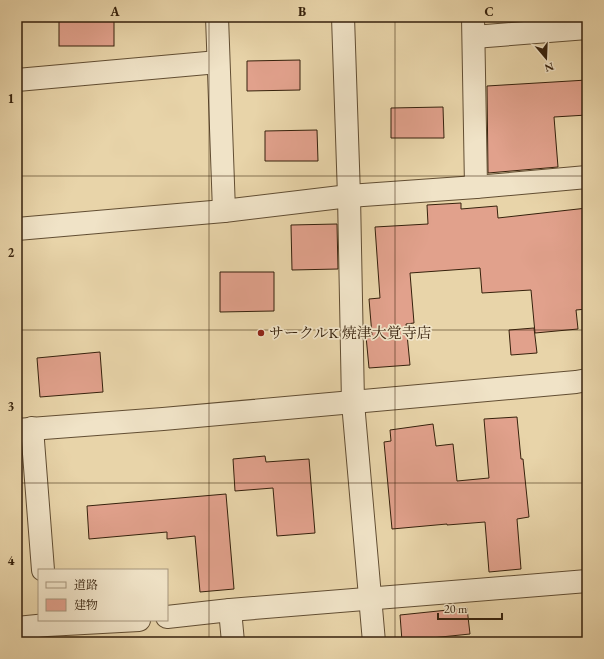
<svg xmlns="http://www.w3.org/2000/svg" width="604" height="659" viewBox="0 0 604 659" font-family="'EB Garamond','Noto Serif JP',serif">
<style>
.building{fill:#e1a18c;stroke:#36210c}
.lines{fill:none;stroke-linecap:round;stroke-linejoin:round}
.minor-casing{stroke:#624e33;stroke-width:24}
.minor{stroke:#f0e3c7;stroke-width:22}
.grid{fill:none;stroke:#36210c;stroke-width:1;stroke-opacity:0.55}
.poi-dot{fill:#8f2418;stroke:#f0e3c7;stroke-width:1.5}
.labels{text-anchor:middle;stroke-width:3.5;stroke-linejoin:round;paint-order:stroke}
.poi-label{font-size:15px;fill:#36210c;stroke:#f0e3c7;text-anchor:start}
.neatline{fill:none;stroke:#36210c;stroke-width:1.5}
.grid-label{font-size:13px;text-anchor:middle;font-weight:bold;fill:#36210c}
</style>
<rect width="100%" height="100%" fill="#e8d4a9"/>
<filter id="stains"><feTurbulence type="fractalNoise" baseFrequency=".005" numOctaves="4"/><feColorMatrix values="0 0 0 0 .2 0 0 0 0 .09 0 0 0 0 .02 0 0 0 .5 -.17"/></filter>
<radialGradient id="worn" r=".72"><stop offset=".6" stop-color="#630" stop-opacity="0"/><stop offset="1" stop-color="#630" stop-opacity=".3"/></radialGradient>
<g class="building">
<rect x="59" y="17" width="55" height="29"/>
<polygon points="300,60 300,90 247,91 247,61"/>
<polygon points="587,80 587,115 554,117 558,167 488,173 487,86"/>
<polygon points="443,107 444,138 391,138 391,108"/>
<polygon points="317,130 318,161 265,161 265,131"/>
<polygon points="461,203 461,209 497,206 498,218 587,208 587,309 576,310 578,329 535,333 531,290 482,293 480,268 410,273 414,323 406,324 410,365 369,368 366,336 372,335 369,299 380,298 375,227 428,224 427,205"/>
<polygon points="337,224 338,269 292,270 291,225"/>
<polygon points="220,272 274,272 274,311 220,312"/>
<polygon points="534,328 537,353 511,355 509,330"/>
<polygon points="100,352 103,392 40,397 37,358"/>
<polygon points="517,417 521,459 523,459 529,517 517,519 521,569 489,572 485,522 447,525 447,524 392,529 384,442 391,441 390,430 433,424 436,446 453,444 457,481 489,478 484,419"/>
<polygon points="265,456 266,462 309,459 315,533 277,536 273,488 235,491 233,459"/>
<polygon points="226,494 234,589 200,592 195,536 167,539 167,532 89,539 87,506"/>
<polygon points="467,608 470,634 402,641 400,615"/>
</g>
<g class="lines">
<defs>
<g id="minor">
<polyline points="217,17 224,211"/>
<polyline points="343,17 349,196 353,403 374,642"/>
<polyline points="473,17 476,187"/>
<polyline points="474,37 587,28"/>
<polyline points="17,80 218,62"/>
<polyline points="17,229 224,211 349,196 476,187 587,177"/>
<polyline points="32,428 43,570"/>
<polyline points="17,430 163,419 576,382 587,380"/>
<polyline points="230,610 233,642"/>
<polyline points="167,617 230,610 587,581"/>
<polyline points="17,628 47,625 139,620"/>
</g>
</defs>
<use href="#minor" class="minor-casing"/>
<use href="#minor" class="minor"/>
</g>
<path class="grid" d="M209,17V642M395,17V642M17,176H587M17,330H587M17,483H587"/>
<circle class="poi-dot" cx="261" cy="333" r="4"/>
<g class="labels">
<g class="poi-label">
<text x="269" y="338">サークルK 焼津大覚寺店</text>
</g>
</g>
<rect width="604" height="659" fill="none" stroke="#e8d4a9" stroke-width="44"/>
<rect x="38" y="569" width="130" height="52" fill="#f0e3c7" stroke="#a6957c"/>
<rect x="46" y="582" width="20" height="6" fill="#f0e3c7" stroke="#a6957c"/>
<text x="74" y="589" font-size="12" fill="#36210c">道路</text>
<rect x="46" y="599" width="20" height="12" fill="#e1a18c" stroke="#a6957c"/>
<text x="74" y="609" font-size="12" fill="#36210c">建物</text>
<g transform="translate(546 58) rotate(161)" stroke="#f0e3c7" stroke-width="3" paint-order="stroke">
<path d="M0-3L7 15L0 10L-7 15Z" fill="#36210c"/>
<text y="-6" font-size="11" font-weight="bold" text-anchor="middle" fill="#36210c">N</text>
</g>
<path d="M438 613v6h64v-6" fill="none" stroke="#36210c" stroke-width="2"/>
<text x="444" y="613" font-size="12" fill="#36210c" stroke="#f0e3c7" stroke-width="3" paint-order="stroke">20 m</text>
<rect x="22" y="22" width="560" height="615" class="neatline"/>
<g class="grid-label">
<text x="115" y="16">A</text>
<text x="302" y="16">B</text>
<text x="489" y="16">C</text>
<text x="11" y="103">1</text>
<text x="11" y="257">2</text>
<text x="11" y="411">3</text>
<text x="11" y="565">4</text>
</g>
<rect width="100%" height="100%" filter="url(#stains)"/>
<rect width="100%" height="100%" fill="url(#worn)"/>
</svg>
